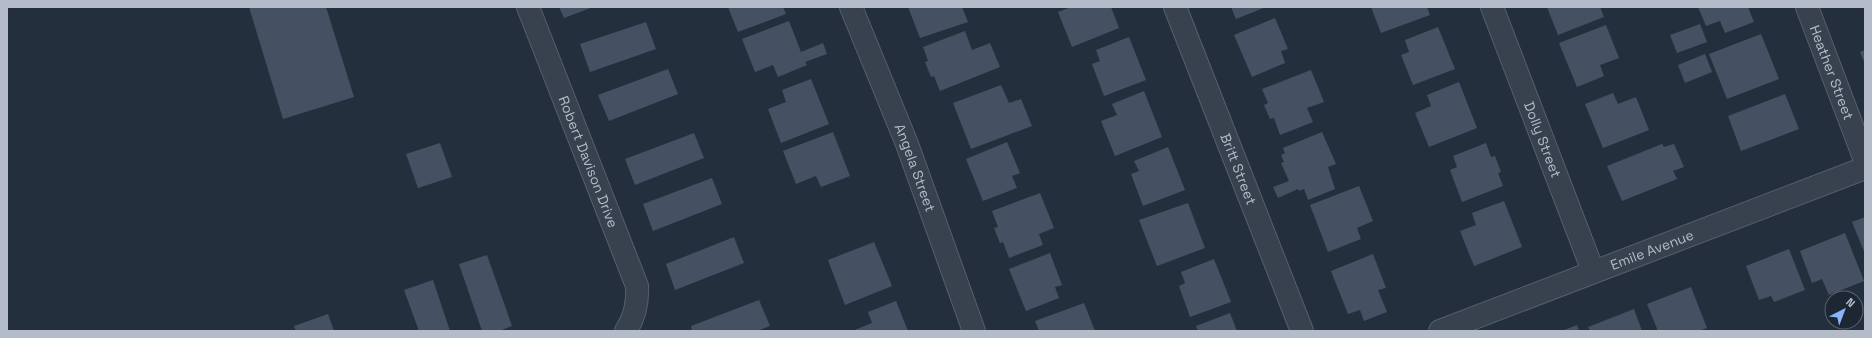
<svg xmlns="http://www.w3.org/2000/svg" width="1872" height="338" viewBox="0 0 1872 338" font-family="'Space Grotesk',sans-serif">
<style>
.building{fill:#455162}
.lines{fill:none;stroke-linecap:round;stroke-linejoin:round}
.minor-casing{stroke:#565f6c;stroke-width:24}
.minor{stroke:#38414e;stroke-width:22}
.labels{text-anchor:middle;stroke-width:3.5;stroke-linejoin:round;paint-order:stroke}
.street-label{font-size:14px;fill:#b4bcc9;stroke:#1d2633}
</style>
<rect width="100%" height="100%" fill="#242f3e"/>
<g class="building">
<polygon points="249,7 326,7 354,97 283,119"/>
<polygon points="559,7 593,7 564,18"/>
<polygon points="728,7 783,7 786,14 738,32"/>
<polygon points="908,7 962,7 968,22 920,38"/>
<polygon points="1071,7 1111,7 1119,28 1072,47 1058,12"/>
<polygon points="1231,7 1266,7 1236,19"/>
<polygon points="1371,7 1427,7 1430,15 1381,33"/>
<polygon points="1547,7 1600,7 1604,17 1558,35"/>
<polygon points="1698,7 1748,7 1754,22 1725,33 1720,21 1706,26"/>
<polygon points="1275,18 1288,49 1281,51 1285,63 1252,77 1234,35"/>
<polygon points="789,21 801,52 823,43 827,54 805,62 807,65 778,77 773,65 755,72 742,39"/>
<polygon points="646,22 656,49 590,72 580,44"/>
<polygon points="1700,24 1707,42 1677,53 1670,35"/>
<polygon points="1606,25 1619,58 1600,65 1604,76 1577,87 1559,43"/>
<polygon points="1438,27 1455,69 1413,85 1401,55 1409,52 1405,40"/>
<polygon points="965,31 972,50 990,43 1000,67 940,91 934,76 931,77 925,62 928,61 923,47"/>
<polygon points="1761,34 1779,79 1727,99 1709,54"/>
<polygon points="1129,37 1146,80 1104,96 1092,64 1100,61 1096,50"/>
<polygon points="1865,50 1865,64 1860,52"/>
<polygon points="1705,54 1712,72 1685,83 1678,65"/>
<polygon points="668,69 678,94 609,121 598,95"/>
<polygon points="1311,70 1324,102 1307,108 1313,122 1280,135 1274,118 1270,119 1264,105 1268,103 1262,89"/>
<polygon points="811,79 829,124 781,143 768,109 786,102 782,90"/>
<polygon points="1459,82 1477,128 1429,147 1415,113 1431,106 1427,95"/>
<polygon points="1001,85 1009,103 1021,99 1032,126 971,149 953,103"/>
<polygon points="1144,91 1162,137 1115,156 1101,121 1117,115 1112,104"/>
<polygon points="1613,93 1618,104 1636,97 1649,130 1603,148 1585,104"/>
<polygon points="1785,94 1799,129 1741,151 1728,116"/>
<polygon points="833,132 850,176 821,187 816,176 796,184 783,151"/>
<polygon points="1322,132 1336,164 1328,167 1335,189 1308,200 1304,189 1299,191 1298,189 1278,198 1273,187 1289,181 1281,163 1284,162 1281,155 1285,153 1283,148"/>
<polygon points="694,133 704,158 635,185 625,159"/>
<polygon points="1007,142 1020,173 1012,176 1017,188 983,201 966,159"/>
<polygon points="440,143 452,177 418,188 406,154"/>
<polygon points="1486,143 1491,157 1495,156 1501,172 1498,173 1503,186 1462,202 1450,170 1457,167 1453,156"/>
<polygon points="1662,144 1664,147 1674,144 1684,167 1673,171 1677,179 1622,201 1607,166"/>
<polygon points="1168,147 1185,190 1143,206 1131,174 1139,171 1134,161"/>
<polygon points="712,178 722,204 653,231 643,204"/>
<polygon points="1359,186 1373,221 1357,228 1361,239 1328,252 1310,205"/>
<polygon points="1040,193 1054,228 1039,234 1043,245 1009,258 1003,242 1000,243 994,228 998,227 992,211"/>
<polygon points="1504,201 1522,247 1474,266 1460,231 1476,225 1472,213"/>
<polygon points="1188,203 1205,248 1157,266 1139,220"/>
<polygon points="1865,217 1865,254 1852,222"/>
<polygon points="1845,233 1864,281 1829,295 1822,279 1812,283 1800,251"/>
<polygon points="734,237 744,263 675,290 666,264"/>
<polygon points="874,242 892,286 845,305 828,260"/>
<polygon points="1789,249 1805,290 1774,302 1771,296 1759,300 1746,266"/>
<polygon points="1050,253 1062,285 1055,287 1059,298 1026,311 1009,269"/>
<polygon points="1373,254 1386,288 1378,290 1387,312 1364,321 1360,310 1348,314 1331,271"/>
<polygon points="487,255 512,326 499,331 482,331 459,264"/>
<polygon points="1214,259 1231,302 1190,317 1179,286 1185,283 1181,272"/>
<polygon points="433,280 450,331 419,331 404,290"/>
<polygon points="1691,287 1707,328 1698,331 1658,331 1647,304"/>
<polygon points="759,300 770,326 757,331 692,331 691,326"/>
<polygon points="896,301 908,331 852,331 872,323 868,312"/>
<polygon points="1084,303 1095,331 1039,331 1035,321"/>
<polygon points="1634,309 1642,331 1590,331 1588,327"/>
<polygon points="1230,313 1237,331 1198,331 1196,326"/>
<polygon points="328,314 334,331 296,331 294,326"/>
<polygon points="1577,325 1579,331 1562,331"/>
</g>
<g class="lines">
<defs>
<g id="minor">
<path id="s1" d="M528,7L637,286C638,303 635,316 626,331"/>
<path id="s2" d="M851,7L907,144L974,331"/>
<path id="s3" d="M1175,7L1302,331"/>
<path id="s4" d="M1492,7L1593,271"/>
<path id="s5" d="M1807,7L1865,160"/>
<path id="s6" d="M1440,331L1865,168"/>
</g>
</defs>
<use href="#minor" class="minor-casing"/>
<use href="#minor" class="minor"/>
</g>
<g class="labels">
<g class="street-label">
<text dy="5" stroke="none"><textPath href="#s5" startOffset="70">Heather Street</textPath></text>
<text dy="5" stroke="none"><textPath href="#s4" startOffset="142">Dolly Street</textPath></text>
<text dy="5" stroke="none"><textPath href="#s1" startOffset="166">Robert Davison Drive</textPath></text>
<text dy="5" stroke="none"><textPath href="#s2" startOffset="173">Angela Street</textPath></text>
<text dy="5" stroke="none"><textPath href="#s3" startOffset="174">Britt Street</textPath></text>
<text dy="5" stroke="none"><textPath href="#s6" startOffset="227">Emile Avenue</textPath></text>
</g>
</g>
<rect width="1872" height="338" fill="none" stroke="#b4bcc9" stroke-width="16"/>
<g transform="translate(1844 310) rotate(42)"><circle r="19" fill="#1d2633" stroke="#59626f"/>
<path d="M0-3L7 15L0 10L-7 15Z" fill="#8ab4f8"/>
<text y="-6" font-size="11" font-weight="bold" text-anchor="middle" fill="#b4bcc9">N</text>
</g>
</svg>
